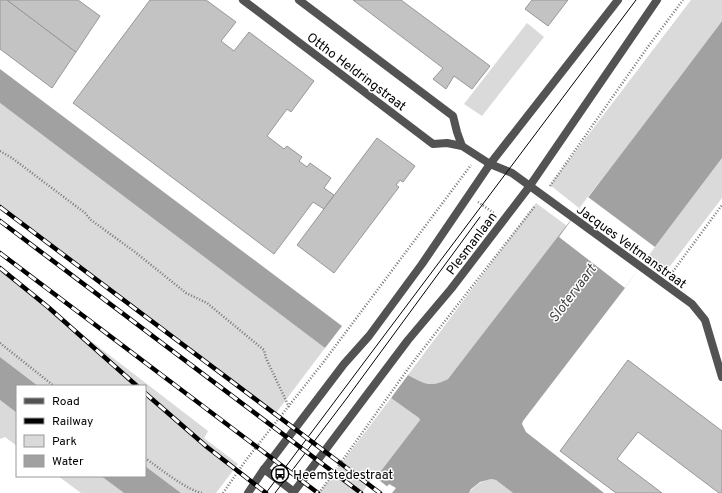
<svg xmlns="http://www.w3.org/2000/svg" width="722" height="493" viewBox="0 0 722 493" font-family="Overpass,sans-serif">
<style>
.green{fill:#dadada}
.water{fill:#a1a1a1}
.pier{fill:#fff}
.building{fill:#c3c3c3;stroke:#979797}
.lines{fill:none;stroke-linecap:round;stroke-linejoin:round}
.path{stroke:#757575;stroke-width:2.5;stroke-dasharray:1 2;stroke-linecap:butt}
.service{stroke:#535353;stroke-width:8}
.minor{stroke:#535353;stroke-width:8}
.tertiary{stroke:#535353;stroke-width:8}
.tram{stroke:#000;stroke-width:1}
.rail-casing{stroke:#000;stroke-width:4.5}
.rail{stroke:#fff;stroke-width:3;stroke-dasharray:9;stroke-linecap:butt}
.labels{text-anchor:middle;stroke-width:3;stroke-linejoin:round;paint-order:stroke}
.street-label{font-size:13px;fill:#000;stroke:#fff}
.poi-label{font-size:13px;fill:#000;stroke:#fff;text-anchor:start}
.water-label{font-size:14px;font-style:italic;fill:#424242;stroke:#fff}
</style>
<rect width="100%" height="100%" fill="#fff"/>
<g class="green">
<polygon points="691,0 722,0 722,21 639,132 579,208 550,185"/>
<polygon points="527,23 544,37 482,116 464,104"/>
<polygon points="0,103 325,348 276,413 0,205"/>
<polygon points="722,158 722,198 664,274 645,260"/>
<path d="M536,203L567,226L448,379C430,388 425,384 408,375Z"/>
<polygon points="0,271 208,431 204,438 238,464 216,493 181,493 145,466 145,386 38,386 0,357"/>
<polygon points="391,398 419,418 420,420 364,493 319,493"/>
<polygon points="0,400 17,413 17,446 5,437 0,439"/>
<polygon points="58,476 101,476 124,493 81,493"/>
<path d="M491,479L496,480L513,493H469C474,485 482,481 491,479Z"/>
</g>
<g class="water">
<path d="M722,21V158L645,260L625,288L523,421L522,424L526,432L604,493H513L496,480L491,479L480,482L471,489L469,493H392L396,488L389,484L382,493H364L420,420L419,418L391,398L408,375C425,384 430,388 448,379C540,260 632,141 722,21Z"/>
<polygon points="0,69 342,326 325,348 0,103"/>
<polygon points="0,357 38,386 17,386 17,413 0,400"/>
<polygon points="145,466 181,493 124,493 101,476 145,476"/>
</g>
<g class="pier">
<polygon points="588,197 655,247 625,288 559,237"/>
<polygon points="374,476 389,488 385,493 362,493"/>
</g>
<g class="building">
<polygon points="0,0 7,0 76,52 52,88 0,49"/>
<polygon points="7,0 78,0 100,16 76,52"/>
<polygon points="150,0 206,0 236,22 221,41 234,51 249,32 314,81 291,112 287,109 267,136 284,149 287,146 302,157 299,161 307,167 310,163 331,178 324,188 334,195 324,209 313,202 274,254 73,103"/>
<polygon points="353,0 401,0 490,66 472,89 454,76 446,89 433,79 443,68"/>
<polygon points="532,0 568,0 548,26 525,9"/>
<polygon points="377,138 415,166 403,182 400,180 396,185 399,187 334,273 297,245"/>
<polygon points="628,360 722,431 722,493 719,493 638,432 617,459 662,493 616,493 560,451"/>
</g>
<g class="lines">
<g class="path">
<polyline points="0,151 12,158 85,213 91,220 135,252 186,293 207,303 264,350 266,358 289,407"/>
<polyline points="550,186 647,48 683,0"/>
<polyline points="478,202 494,213"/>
<polyline points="671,274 722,205"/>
<polyline points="0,343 54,386"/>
<path d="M145,458C158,467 189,492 203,493"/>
<polyline points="223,493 246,460 322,364 471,165"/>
<polyline points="319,493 413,362 535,206"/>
</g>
<polyline class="service" points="264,469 294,492"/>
<g class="minor">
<polyline points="243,0 433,144 447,143 462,146 490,164 512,173 692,304 705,320 722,377"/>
<polyline points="299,0 453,116 457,132 462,146"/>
</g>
<g class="tertiary">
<polyline points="248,493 262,472 344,364 369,336 422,264 490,164 618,0"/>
<polyline points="293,493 408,340 451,289 529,187 657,0"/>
</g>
<g class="tram">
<polyline points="266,493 636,0"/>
<polyline points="275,493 347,398 480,217"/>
</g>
<defs>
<g id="rail">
<polyline points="0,207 380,493"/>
<polyline points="0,221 361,493"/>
<polyline points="0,253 318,493"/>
<polyline points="0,268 48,307 137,386"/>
<polyline points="145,393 207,447 266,493"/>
</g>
</defs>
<use href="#rail" class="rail-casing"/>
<use href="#rail" class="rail"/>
</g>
<defs>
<symbol id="bus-ring" viewBox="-11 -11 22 22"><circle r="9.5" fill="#fff" stroke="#000" stroke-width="1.5"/><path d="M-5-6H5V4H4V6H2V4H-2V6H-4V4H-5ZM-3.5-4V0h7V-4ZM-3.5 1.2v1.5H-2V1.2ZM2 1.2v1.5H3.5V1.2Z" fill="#000"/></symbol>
</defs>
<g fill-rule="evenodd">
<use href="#bus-ring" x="270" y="464" width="20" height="20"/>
</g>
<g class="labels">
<g class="street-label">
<text transform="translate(357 71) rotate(37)" y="5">Ottho Heldringstraat</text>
<text transform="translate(471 243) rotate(-53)" y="5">Plesmanlaan</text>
<text transform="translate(632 246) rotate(36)" y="5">Jacques Veltmanstraat</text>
</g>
<g class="poi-label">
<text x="293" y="479">Heemstedestraat</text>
</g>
<g class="water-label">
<text transform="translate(572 293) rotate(-53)" y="5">Slotervaart</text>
</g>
</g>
<rect x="16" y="385" width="130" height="92" fill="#ffffff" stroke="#999999"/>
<rect x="24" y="398" width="20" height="6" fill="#535353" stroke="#999999"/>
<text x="52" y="405" font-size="12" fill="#000000">Road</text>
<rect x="24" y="418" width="20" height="6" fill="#000000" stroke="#999999"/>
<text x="52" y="425" font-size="12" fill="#000000">Railway</text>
<rect x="24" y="435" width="20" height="12" fill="#dadada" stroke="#999999"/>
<text x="52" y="445" font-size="12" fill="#000000">Park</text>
<rect x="24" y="455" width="20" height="12" fill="#a1a1a1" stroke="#999999"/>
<text x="52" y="465" font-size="12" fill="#000000">Water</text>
</svg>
